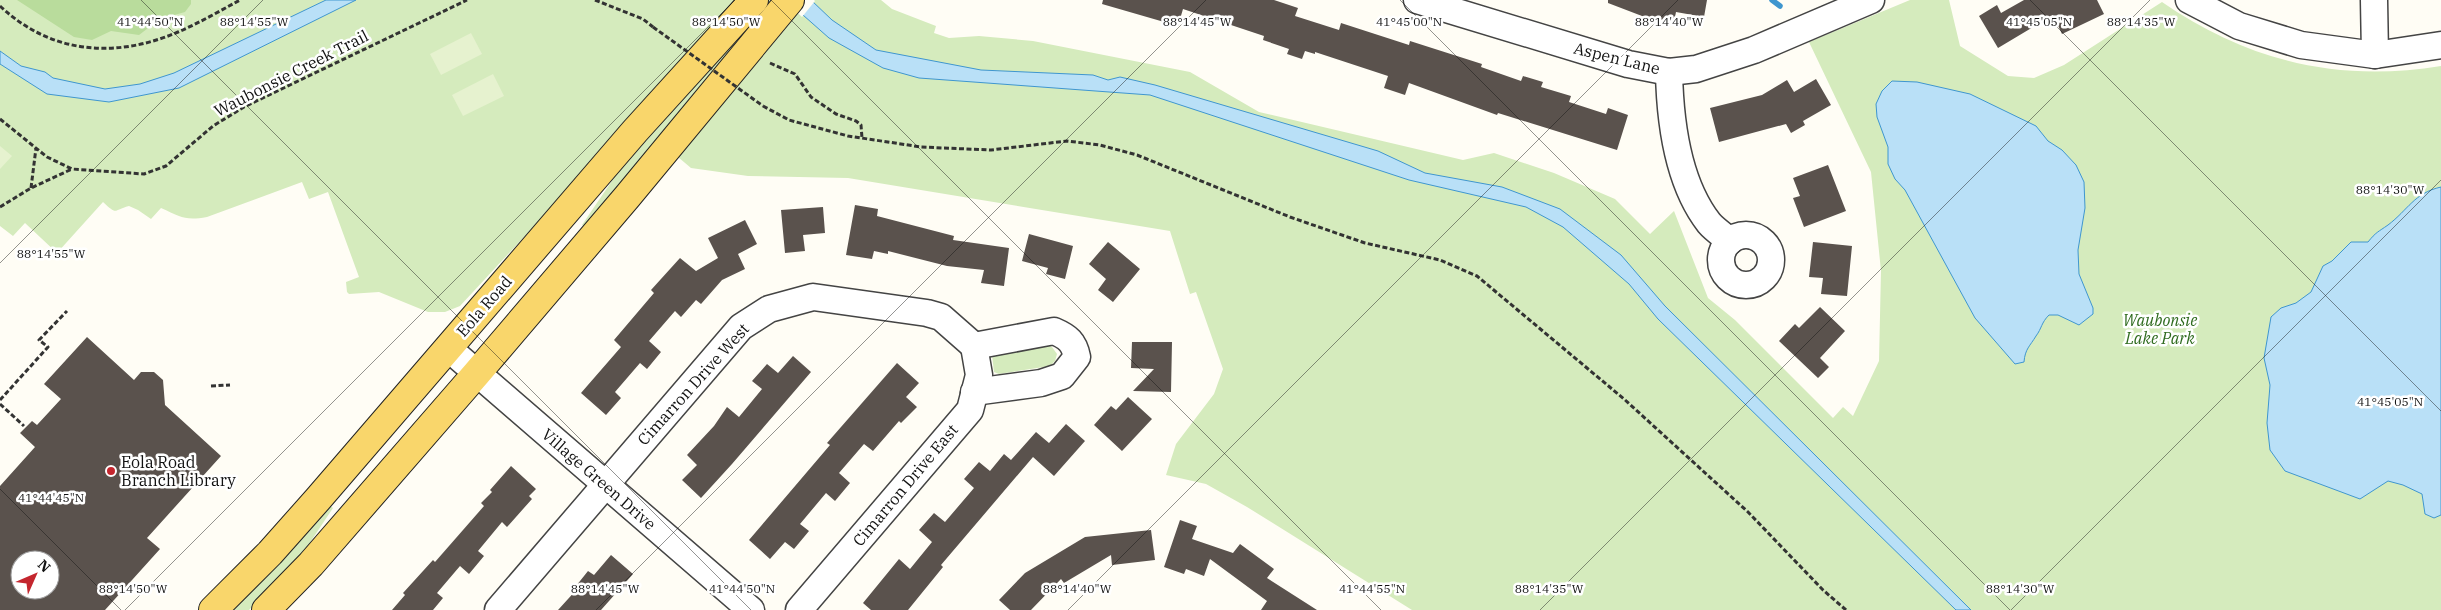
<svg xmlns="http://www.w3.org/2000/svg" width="2441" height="610" viewBox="0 0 2441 610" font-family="'IBM Plex Serif',serif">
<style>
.green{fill:#d5ebbd}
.forest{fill:#b9dc9c}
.pitch{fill:#e6f2cf}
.water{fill:#b9e0f7;stroke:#3f96cf}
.pier{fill:#fffdf5}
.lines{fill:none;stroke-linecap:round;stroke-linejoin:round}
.stream{stroke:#3f96cf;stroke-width:5.5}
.building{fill:#5a524d;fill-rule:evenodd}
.minor-casing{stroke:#444;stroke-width:29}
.major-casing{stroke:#222;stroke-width:30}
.path{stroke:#333;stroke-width:3;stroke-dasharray:5 2.5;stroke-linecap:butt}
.minor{stroke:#fff;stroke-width:26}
.major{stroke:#f9d66b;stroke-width:28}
.path-bridge{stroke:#333;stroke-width:3;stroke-dasharray:5 2.5;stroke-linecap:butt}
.ticks{fill:none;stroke:#111;stroke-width:1;stroke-opacity:0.45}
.poi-dot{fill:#c4262e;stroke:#fff;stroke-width:2}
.labels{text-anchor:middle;stroke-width:5;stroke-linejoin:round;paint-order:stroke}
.street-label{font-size:16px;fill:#111;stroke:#fff}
.park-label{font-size:16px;font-style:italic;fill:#2f6b1f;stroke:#fff}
.poi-label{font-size:16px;fill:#111;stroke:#fff;text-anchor:start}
.ticks-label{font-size:12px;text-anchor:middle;fill:#111;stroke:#fff;stroke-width:5;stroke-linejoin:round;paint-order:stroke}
</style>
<rect width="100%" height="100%" fill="#fffdf5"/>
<g class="green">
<path d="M0,0H881L892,9L936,26L934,33L949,38L979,36L1033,41L1190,72L1259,112L1463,160L1494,153L1554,173L1615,199L1650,234L1674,211L1708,298L1735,320L1833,418L1843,407L1853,416L1879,361L1881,271L1871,172L1809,42L1910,0H1949L1960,46L2008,76L2034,78L2064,65L2162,2C2248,61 2337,83 2441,66V610H1412L1247,507L1206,484L1166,475L1176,444L1214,394L1223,369L1196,292L1190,294L1170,231L848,178L748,176L691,168L659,141L586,228L582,225L624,163L649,132L630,116L572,185L460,306L445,312H428L379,292L349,294L347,292L346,282L359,277L328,192L309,199L302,182L207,217C185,221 181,217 161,208L151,219L138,210L129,206C113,210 118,216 103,202L57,253L25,223L13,236L0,226Z"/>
<polygon points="1047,344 1052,347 1057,354 1055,361 1050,366 999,374 994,372 992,355"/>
<polygon points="329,505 333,508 305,550 249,610 228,610"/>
</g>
<polygon class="forest" points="17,0 191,0 191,4 185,12 160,19 139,35 111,31 92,40 74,37"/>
<g class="pitch">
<polygon points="471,33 482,54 441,75 430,54"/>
<polygon points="493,74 504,96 463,116 452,95"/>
<polygon points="0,146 12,156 0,169"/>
</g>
<g class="water">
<polygon points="326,0 356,0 179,88 109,102 47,94 0,64 0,51 21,66 45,72 53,78 105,89 140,84 174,73"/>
<polygon points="786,0 811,0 832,20 876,50 981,70 1093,75 1108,80 1120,77 1155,85 1378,151 1425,173 1502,187 1560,209 1621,255 1665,306 1971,610 1956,610 1658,319 1629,284 1563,227 1526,207 1409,180 1150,95 919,78 883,68 829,38"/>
<path d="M1892,81L1917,82L1970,94L2036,126L2048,141L2062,150L2076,165L2084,182L2085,208L2078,250L2079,274L2093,308V314L2079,325L2058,315H2049C2041,323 2042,328 2036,336C2030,346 2025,349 2024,362L2015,364L1975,318L1905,190L1895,179L1888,164V147L1877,117L1876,104L1882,91Z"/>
<path d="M2441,187V515L2434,518L2425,514L2422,494L2403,485L2388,481L2360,499L2285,471L2270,450L2267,423L2270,385L2264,358L2271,317L2281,308L2296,303L2311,292L2323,266L2332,261L2351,242H2368C2376,232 2378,232 2388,225C2408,210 2414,193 2441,187Z"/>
</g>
<polygon class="pier" points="784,0 814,0 815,1 802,17"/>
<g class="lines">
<polyline class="stream" points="1772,0 1780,6"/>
</g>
<g class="building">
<polygon points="1103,0 1274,0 1298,8 1295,16 1339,30 1341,23 1409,45 1410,41 1482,64 1481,67 1521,81 1523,76 1543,82 1541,87 1571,96 1569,102 1606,114 1608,108 1628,115 1617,150 1498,113 1497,115 1409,83 1405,95 1384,88 1388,76 1315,52 1315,54 1305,51 1302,59 1287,54 1289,49 1263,40 1264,36 1183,9 1178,26 1102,4"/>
<polygon points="1608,0 1707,0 1704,17 1676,12 1674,22 1642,16 1608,3"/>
<polygon points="2024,0 2097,0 2104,14 2062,34 2053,15 1998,48 1979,16 1997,5 2001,13"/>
<polygon points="1816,79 1831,105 1803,121 1805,125 1791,133 1786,124 1719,142 1710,108 1762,95 1787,80 1794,92"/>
<polygon points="1828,165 1846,211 1804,227 1793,198 1800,196 1793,178"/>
<polygon points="855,205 878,209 877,216 954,236 953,240 1009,248 1004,286 981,283 984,270 947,266 888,251 888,254 874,251 872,259 846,255"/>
<polygon points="823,207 825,233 803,235 805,251 785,253 781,210"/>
<polygon points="745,220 757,244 738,254 745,269 722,280 701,304 696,300 681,317 675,311 649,341 661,352 647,369 640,363 615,392 621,398 606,415 581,393 621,347 614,340 654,293 651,290 680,258 696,271 718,258 708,238"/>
<polygon points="1029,234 1073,246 1065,279 1046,274 1048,268 1022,261"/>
<polygon points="1108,242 1140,269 1113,302 1098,290 1106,279 1089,264"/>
<polygon points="1813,242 1852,246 1847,296 1821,294 1823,278 1809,277"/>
<polygon points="1820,307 1845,331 1820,358 1829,367 1818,378 1779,341 1795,324 1799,328"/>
<path d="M87,337L134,380L141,372H154L163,380L165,405L221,456L147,538L160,549L105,610H0V486L35,447L20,433L32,421L37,425L61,399L44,384ZM20,560H50V590H20Z"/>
<polygon points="1132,342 1172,342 1171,392 1133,391 1154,369 1131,368"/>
<polygon points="793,356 811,372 732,464 701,498 682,480 697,465 687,455 714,426 727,407 739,417 762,389 752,381 767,364 778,373"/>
<polygon points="897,363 919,383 906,397 917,407 901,423 899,421 873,451 864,444 839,473 850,483 835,501 826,493 800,524 809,531 794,549 785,542 770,559 749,540 830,445 827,443"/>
<polygon points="1128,397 1152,419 1122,451 1094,425 1111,406 1116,410"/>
<polygon points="1066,424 1085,441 1054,476 1033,457 941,565 943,567 908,610 871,610 863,603 899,559 910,569 932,542 919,530 934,513 945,522 974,488 964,479 979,462 990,471 1004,454 1011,460 1036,432 1049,443"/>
<polygon points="511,466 536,489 529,496 532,499 507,527 502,522 478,551 484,556 469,574 460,566 437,593 443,598 433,610 392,610 405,595 403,593 433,560 435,562 484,506 481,503 492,492 490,490"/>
<polygon points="1180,520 1197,526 1192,539 1233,553 1240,544 1274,569 1267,578 1317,610 1261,610 1267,601 1210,559 1204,576 1186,569 1184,574 1164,567"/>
<polygon points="1151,530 1155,560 1112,565 1111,555 1064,583 1061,579 1031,610 1010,610 999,600 1025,573 1085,537"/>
<polygon points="611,555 633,574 601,610 558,610 578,588 576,586 588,571 594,575"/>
</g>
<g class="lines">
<defs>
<g id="minor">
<polyline points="1417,0 1628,64 1669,72 1696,69 1754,50 1871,0"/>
<polyline points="2189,0 2239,26 2301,45 2375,55 2441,45"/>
<polyline points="2374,0 2375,55"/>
<path d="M1669,72C1670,121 1677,182 1709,223C1715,230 1723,235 1730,241"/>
<circle cx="1746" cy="260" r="25"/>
<path d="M974,346L1054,331C1068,337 1074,342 1077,357L1062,376L1041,383L974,392"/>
<polyline points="448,348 751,610"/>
<polyline points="498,610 741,327 769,309 813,297 927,313 941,317 974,346"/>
<polyline points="799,610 970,410 979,375 974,346"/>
</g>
<g id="major">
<polyline points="213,610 270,553 318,499 635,131 754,0"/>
<polyline points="266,610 311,564 477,373 627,197 790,0"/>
</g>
</defs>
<use href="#minor" class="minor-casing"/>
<use href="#major" class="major-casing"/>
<g class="path">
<polyline points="595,0 643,19 653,27"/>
<path d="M0,6C51,54 115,59 178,32C199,23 220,11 240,0"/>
<polyline points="770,63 795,74 811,97 836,114 856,121 861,125 862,138"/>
<polyline points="763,106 789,120 848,136 921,147 991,150 1067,141 1100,145 1137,155 1290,217 1365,243 1440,260 1477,276 1624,399 1748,512 1823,590 1846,610"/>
<polyline points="0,119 47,157 72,169 144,174 166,166 213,126 244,107 467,0"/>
<polyline points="31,188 36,148"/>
<polyline points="0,207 31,188 72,169"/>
<polyline points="211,386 230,385"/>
<polyline points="0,400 48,347 39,340 67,311"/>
<polyline points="0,404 24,426"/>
</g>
<use href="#minor" class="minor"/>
<use href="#major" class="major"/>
<polyline class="path-bridge" points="653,27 763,106"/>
</g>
<path class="ticks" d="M141,0L751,610M771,0L1381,610M1400,0L2010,610M2030,0L2441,411M0,263L263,0M0,489L121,610M125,610L735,0M596,610L1206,0M1068,610L1678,0M1540,610L2150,0M2011,610L2441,180"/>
<circle class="poi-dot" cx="111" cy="471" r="5"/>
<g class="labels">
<g class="street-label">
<text transform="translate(1617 58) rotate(14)" y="6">Aspen Lane</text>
<text transform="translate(291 73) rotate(-27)" y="6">Waubonsie Creek Trail</text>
<text transform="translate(484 306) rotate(-49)" y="6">Eola Road</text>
<text transform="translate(693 384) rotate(-48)" y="6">Cimarron Drive West</text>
<text transform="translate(599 479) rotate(41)" y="6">Village Green Drive</text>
<text transform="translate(905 485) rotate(-50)" y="6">Cimarron Drive East</text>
</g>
<g class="park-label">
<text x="2160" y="326">Waubonsie<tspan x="2160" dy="18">Lake Park</tspan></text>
</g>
<g class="poi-label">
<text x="121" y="468">Eola Road<tspan x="121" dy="18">Branch Library</tspan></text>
</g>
</g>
<g class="ticks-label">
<text x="150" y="26">41°44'50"N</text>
<text x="254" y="26">88°14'55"W</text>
<text x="726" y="26">88°14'50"W</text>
<text x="1197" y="26">88°14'45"W</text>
<text x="1409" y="26">41°45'00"N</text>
<text x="2039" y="26">41°45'05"N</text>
<text x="1669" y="26">88°14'40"W</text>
<text x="2141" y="26">88°14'35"W</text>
<text x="2390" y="194">88°14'30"W</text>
<text x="51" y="258">88°14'55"W</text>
<text x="2390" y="406">41°45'05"N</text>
<text x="51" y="502">41°44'45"N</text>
<text x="133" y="593">88°14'50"W</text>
<text x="605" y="593">88°14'45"W</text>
<text x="742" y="593">41°44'50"N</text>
<text x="1077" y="593">88°14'40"W</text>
<text x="1372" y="593">41°44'55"N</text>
<text x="1549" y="593">88°14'35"W</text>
<text x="2020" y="593">88°14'30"W</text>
</g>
<g transform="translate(35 575) rotate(45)"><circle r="24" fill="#ffffff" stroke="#a0a0a0"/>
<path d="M0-4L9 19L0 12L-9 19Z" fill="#c4262e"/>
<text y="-8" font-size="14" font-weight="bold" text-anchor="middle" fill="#111111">N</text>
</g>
</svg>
